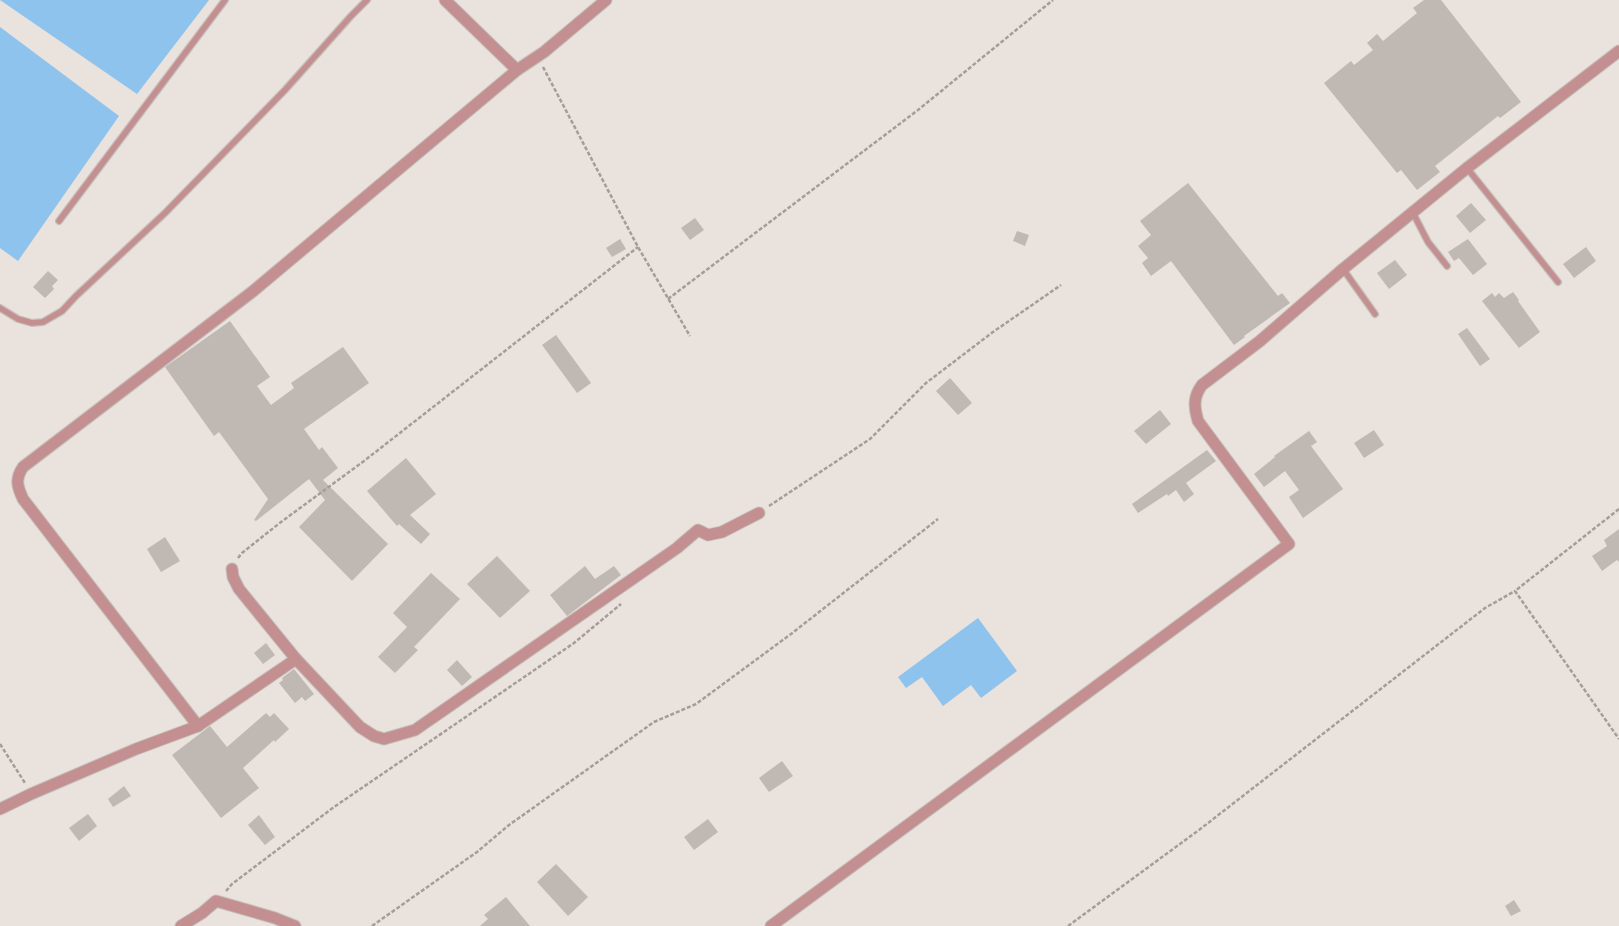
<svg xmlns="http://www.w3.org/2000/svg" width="1619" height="926" viewBox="0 0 1619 926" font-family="'IBM Plex Serif',serif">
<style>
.water{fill:#8ec3ed}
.building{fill:#bfb8b3}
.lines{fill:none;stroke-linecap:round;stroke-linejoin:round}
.service-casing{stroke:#c5bfba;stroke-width:8}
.minor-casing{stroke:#c5bfba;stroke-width:13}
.path{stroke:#a39e9a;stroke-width:2.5;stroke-dasharray:4 2;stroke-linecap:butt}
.service{stroke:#c48f90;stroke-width:5.5}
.minor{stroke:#c48f90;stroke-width:11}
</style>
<rect width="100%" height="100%" fill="#e9e2dd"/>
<g class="water">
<polygon points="0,0 209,0 137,94"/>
<polygon points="0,27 119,116 18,261 0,248"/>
<polygon points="978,618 1017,671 981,698 971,685 943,706 922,677 906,688 898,677"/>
</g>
<g class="building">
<polygon points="1424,0 1441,0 1521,102 1500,118 1498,116 1435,166 1440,172 1417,190 1401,170 1397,173 1324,83 1351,61 1354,65 1373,50 1367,43 1377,34 1383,41 1417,13 1413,8"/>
<polygon points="1188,183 1278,296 1282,293 1290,303 1244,336 1245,337 1234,345 1171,261 1151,276 1142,263 1148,258 1138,246 1151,235 1140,221"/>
<polygon points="1471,203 1486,220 1470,233 1456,216"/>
<polygon points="695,218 704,230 690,240 681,228"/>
<polygon points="1017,231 1029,235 1025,246 1013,241"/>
<polygon points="620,239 626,249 612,257 606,248"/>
<polygon points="1468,239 1487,264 1473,275 1459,258 1454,261 1448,252"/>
<polygon points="1586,247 1596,261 1574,278 1563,264"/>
<polygon points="1395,260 1407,275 1389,289 1377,273"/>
<polygon points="48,271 58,280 52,286 54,289 45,298 33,287"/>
<polygon points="1513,292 1519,300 1518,301 1540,332 1519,348 1482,301 1492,293 1495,297 1499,293 1504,298"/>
<polygon points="230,321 270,377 257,386 271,405 294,388 291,383 343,347 369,383 304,429 319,450 322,447 338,468 323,480 388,544 352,581 299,527 325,500 309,479 256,521 254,520 268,499 219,432 214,436 165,367"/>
<polygon points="1467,328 1490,359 1480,366 1458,334"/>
<polygon points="556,335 591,383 577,393 542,345"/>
<polygon points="950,378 972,403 958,415 936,391"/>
<polygon points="1160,410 1171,424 1146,444 1134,431"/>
<polygon points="1374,430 1384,445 1364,458 1354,443"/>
<polygon points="1309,431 1317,442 1311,446 1343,489 1303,518 1289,497 1299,490 1285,471 1264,487 1254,474 1275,457 1274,456"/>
<polygon points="1207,450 1216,461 1186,483 1194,494 1184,502 1176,490 1168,496 1167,494 1138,513 1132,504"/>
<polygon points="406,458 436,494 410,515 430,534 421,544 399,524 397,526 367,491"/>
<polygon points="1619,529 1619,562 1617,560 1602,571 1592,556 1607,546 1604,540"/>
<polygon points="165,537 180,561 161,572 147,549"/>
<polygon points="497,556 530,591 500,618 467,584"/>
<polygon points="585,566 595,579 614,566 621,575 567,616 550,595"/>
<polygon points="431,573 460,599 414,647 418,650 395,673 378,657 407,627 393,613"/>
<polygon points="266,643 275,655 263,664 254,653"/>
<polygon points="457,660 472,677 462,686 447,670"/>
<polygon points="294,669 314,694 305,701 302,697 295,703 279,683 283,680 282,678"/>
<polygon points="266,713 270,717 274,713 289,729 275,742 274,740 243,768 259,788 221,818 172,755 210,726 227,747"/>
<polygon points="782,761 793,776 769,792 759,778"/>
<polygon points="124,786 131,796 113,807 108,799"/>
<polygon points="88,814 97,826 79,841 69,828"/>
<polygon points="259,815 275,837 265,845 248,825"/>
<polygon points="708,819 718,832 694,850 684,837"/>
<polygon points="556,864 588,897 568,916 537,882"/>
<polygon points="506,897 530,926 480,926 488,919 484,915"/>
<polygon points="1514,900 1521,911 1511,916 1505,906"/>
</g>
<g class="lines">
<defs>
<g id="service">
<polyline points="1467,168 1558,282"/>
<polyline points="1413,213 1428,242 1447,266"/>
<polyline points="59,221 225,0"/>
<polyline points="1343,269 1375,314"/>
<polyline points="0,308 18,319 32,323 43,322 62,311 76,296 165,213 285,90 351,16 367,0"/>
</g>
<g id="minor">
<polyline points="445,0 517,70"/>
<polyline points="232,569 233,577 239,589 296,659 360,727 374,736 384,739 415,730 677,548 698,530 708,535 722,532 759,513"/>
<path d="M198,726L23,499C17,486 15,479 23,467L252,292L517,70L544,52L606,0"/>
<polyline points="0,809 31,794 136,749 198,726 296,659"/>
<polyline points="181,926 202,913 216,901 275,918 295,926"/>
<path d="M771,926L1289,544L1198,421C1194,407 1193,397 1202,385L1260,341L1343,269L1467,168L1619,51"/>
</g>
</defs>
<use href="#service" class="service-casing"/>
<use href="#minor" class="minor-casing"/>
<g class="path">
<polyline points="543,67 638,247 690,336"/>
<polyline points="668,299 918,110 1053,0"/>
<polyline points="769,506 870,439 926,383 993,332 1061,285"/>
<polyline points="1619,509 1515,591 1619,739"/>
<polyline points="238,558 242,553 281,522 364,461 638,247"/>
<polyline points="0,744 25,783"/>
<polyline points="226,891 232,884 334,807 574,643 621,604"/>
<polyline points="372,926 477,852 509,825 654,722 696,704 791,634 938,519"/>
<polyline points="1068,926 1199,830 1485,608 1515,591"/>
</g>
<use href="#service" class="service"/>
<use href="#minor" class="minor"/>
</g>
</svg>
